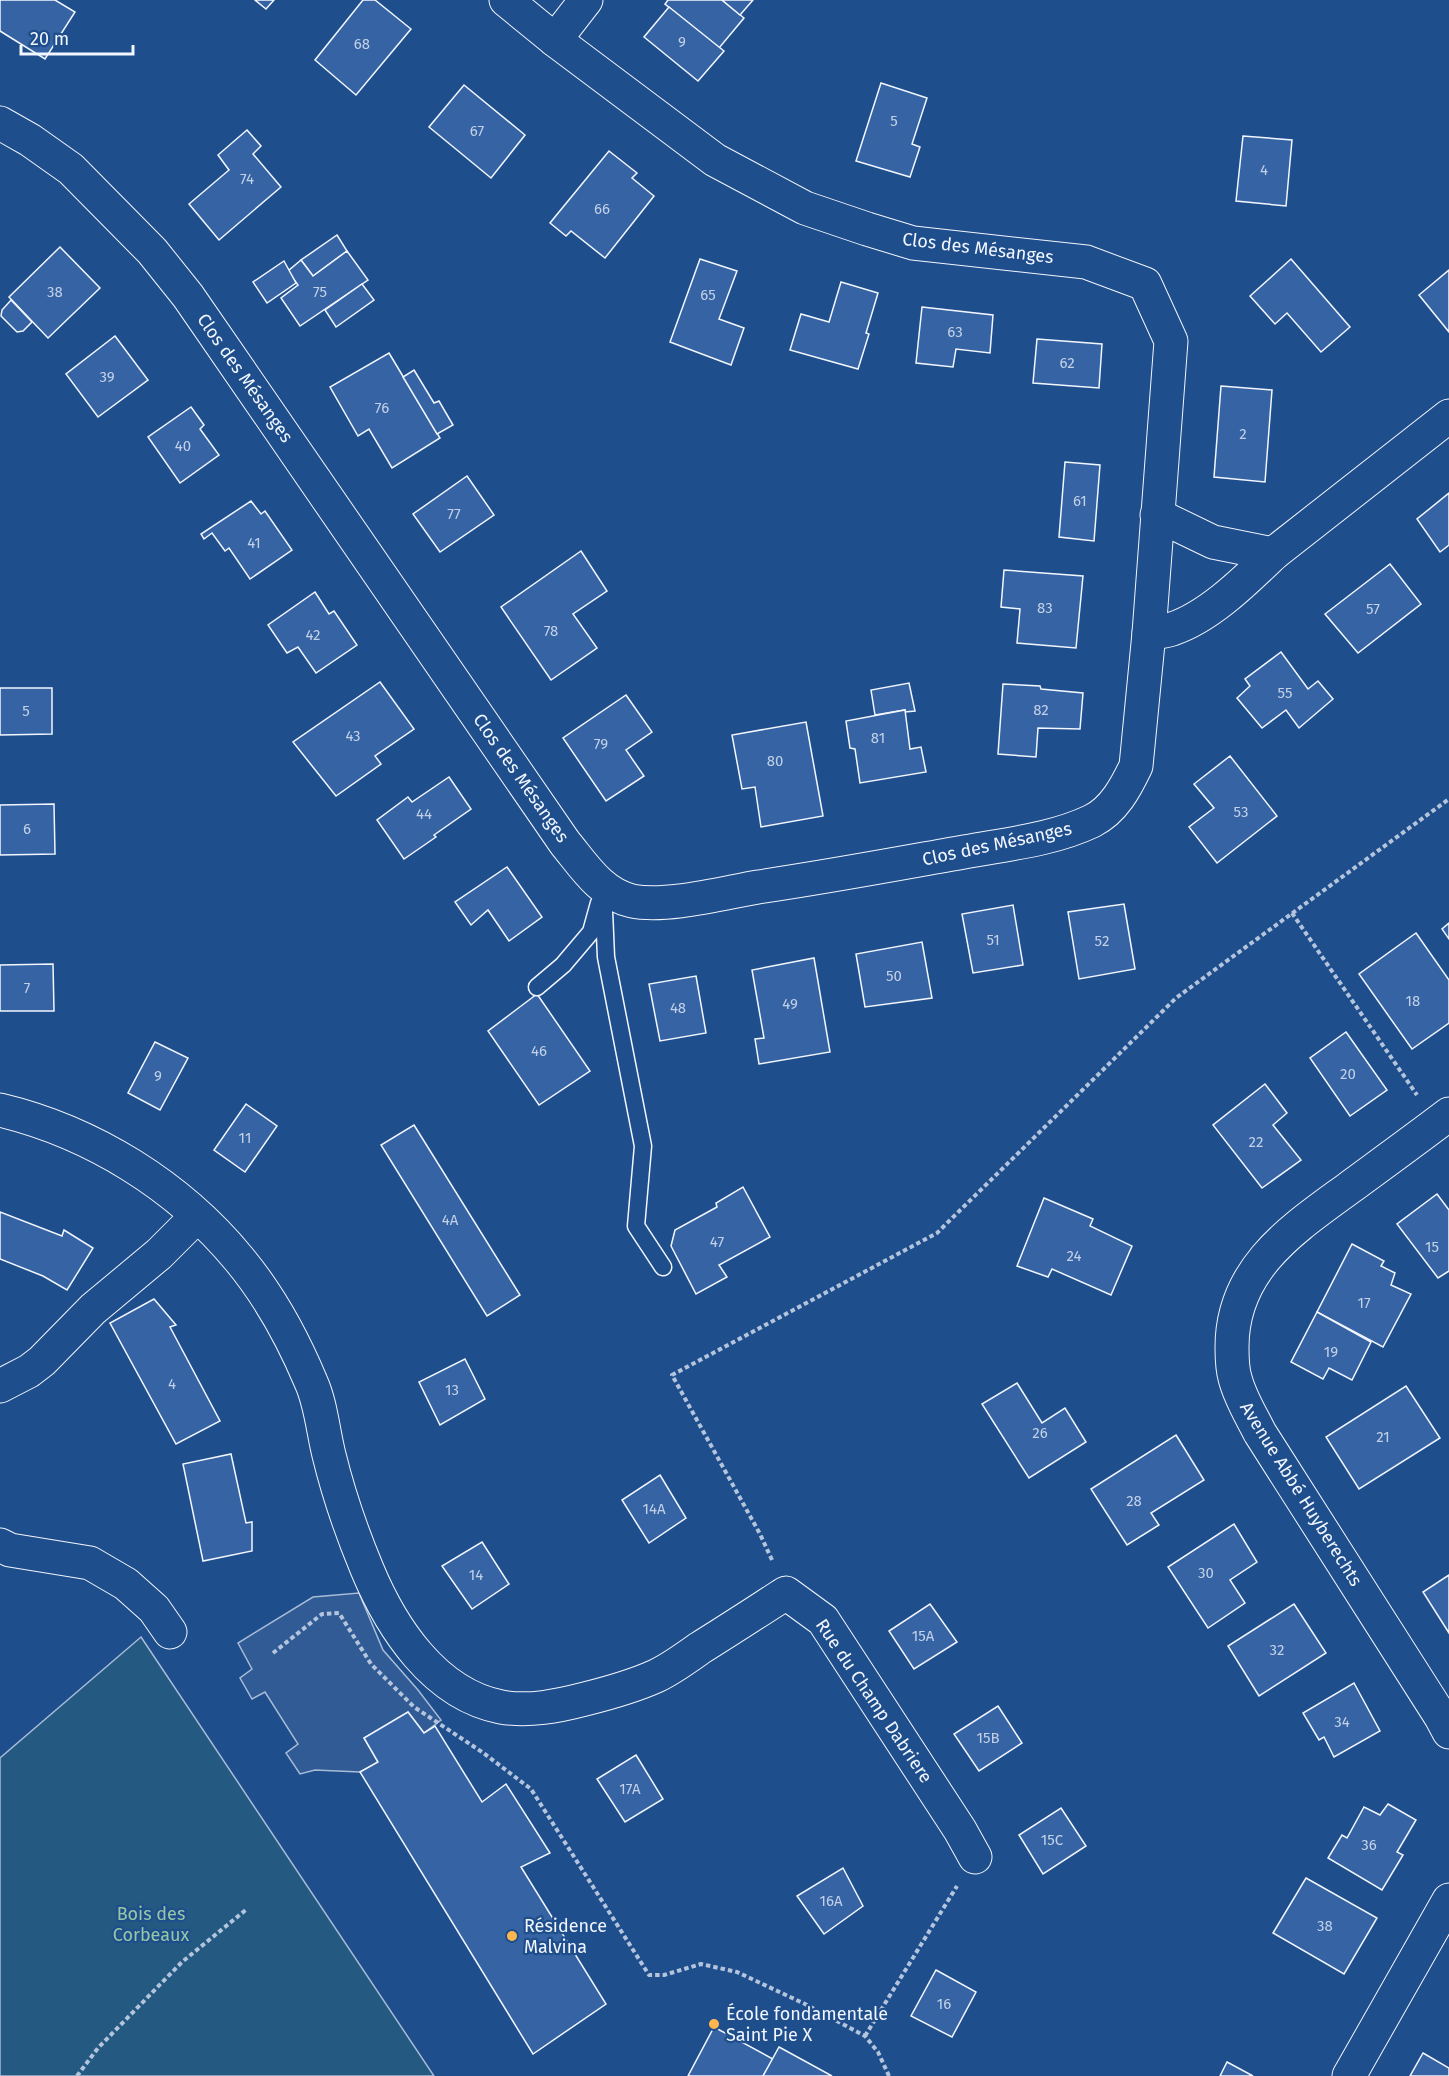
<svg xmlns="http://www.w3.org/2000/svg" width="1449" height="2076" viewBox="0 0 1449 2076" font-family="'Fira Sans',sans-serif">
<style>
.green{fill:#245a82;stroke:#a8bbd7;stroke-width:1.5}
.parking{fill:#305b95;stroke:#a8bbd7;stroke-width:1.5}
.building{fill:#3563a3;stroke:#f2f6ff;stroke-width:1.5}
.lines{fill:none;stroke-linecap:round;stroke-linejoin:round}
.lane-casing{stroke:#f2f6ff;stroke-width:19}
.street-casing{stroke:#f2f6ff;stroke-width:35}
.path{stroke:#b3c4dc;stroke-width:4;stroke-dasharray:4.5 3;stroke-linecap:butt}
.lane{stroke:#1f4e8c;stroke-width:16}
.street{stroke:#1f4e8c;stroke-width:33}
.poi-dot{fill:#ffb74d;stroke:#1f4e8c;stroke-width:2}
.labels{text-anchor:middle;stroke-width:4.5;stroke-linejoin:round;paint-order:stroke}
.number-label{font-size:15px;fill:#c3d1e8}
.street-label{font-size:18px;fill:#f2f6ff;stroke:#1f4e8c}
.park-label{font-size:18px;fill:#97c8a6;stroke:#1f4e8c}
.poi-label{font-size:18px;fill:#f2f6ff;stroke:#1f4e8c;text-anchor:start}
</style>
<rect width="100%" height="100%" fill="#1f4e8c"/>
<polygon class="green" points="141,1637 434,2076 0,2076 0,1758"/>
<polygon class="parking" points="359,1593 383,1650 418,1690 441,1720 424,1733 408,1712 364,1738 378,1762 360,1772 315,1770 300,1774 286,1753 298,1744 265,1692 252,1699 240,1678 252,1669 238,1643 313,1597"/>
<g class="building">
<polygon points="0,0 55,0 75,12 45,59 0,31"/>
<polygon points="255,0 274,0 266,9"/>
<polygon points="363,0 375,0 411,29 356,95 315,60"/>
<polygon points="668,0 722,0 744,18 719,48 665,4"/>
<polygon points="722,0 753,0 740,15"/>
<polygon points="669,7 724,51 698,81 644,37"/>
<polygon points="881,83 927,98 912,144 920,147 910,177 856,161"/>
<polygon points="464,85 525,135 491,178 429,127"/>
<polygon points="247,130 261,146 253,154 281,187 219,240 189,204 229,170 218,155"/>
<polygon points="1243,136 1292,140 1286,206 1236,201"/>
<polygon points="609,151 637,173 632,178 654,196 605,258 571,231 566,236 550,223"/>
<polygon points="337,235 347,251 313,276 301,260"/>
<polygon points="60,247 100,288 48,338 9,297"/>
<polygon points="347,251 368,280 300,326 281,298 298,285 288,271 301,260 313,276"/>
<polygon points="700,259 737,271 719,319 744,328 731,365 670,342"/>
<polygon points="1291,259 1350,327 1321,352 1287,313 1275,324 1250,296"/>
<polygon points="284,261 296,283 267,303 253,282"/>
<polygon points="1449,270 1449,332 1419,295"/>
<polygon points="841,282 878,293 866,333 869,334 858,369 790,350 801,314 829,322"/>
<polygon points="362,284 374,300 336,327 325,310"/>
<polygon points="11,300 32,322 23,331 17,332 1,316 2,310"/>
<polygon points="922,307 993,315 990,353 956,349 953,367 916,363"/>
<polygon points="115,336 148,380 98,417 66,374"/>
<polygon points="1037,339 1102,344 1099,388 1033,383"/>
<polygon points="389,353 440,438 392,468 369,429 358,436 330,387"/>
<polygon points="414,370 434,403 439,401 453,425 437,434 403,377"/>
<polygon points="1221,386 1272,390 1265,482 1214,477"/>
<polygon points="191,407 204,425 200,429 219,455 180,483 148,437"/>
<polygon points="1065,462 1100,465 1094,541 1059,537"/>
<polygon points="467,476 494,515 440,552 413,514"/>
<polygon points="1449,493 1449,545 1440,552 1417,519"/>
<polygon points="251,501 261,514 265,511 292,550 250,579 229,548 225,551 212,533 204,539 201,534"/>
<polygon points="581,551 607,591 573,614 597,648 551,680 501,607"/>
<polygon points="1390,564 1421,604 1358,653 1325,614"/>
<polygon points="1004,570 1083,576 1076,648 1017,643 1020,609 1001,607"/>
<polygon points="315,592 329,614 334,611 357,645 316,673 298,647 287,653 268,625"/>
<polygon points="1281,652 1308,689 1318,681 1333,699 1299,728 1286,710 1262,728 1237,698 1250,686 1245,679"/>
<polygon points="380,682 414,729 375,756 381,764 336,796 293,742"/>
<polygon points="909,683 915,711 905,712 905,710 875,715 871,690"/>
<polygon points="1003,684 1040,686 1041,689 1083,693 1080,729 1038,728 1036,757 998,754"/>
<polygon points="0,688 52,688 52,734 0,735"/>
<polygon points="626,695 652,732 626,750 644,776 606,801 563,738"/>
<polygon points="905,710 910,749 921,747 926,772 860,783 855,749 850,748 846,721"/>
<polygon points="806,722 823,816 761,827 755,787 742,789 732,735"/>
<polygon points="1230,756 1277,816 1217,863 1189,827 1214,808 1194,784"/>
<polygon points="449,777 471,809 434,835 436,837 404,859 377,820 408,797 412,802"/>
<polygon points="54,804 55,854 0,855 0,805"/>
<polygon points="507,867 542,917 509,941 488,910 471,925 455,902"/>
<polygon points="1124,904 1135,969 1079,979 1068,912"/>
<polygon points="1013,905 1023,965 973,973 962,914"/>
<polygon points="1449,923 1449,939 1442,929"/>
<polygon points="1416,933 1449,980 1449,1023 1412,1049 1359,974"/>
<polygon points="922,942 932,998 865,1007 856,954"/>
<polygon points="814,958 830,1052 759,1064 755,1039 764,1038 752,970"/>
<polygon points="53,964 54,1011 0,1011 0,965"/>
<polygon points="696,976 706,1033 660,1041 649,984"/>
<polygon points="537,994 590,1071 539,1105 488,1031"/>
<polygon points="1346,1032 1387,1090 1350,1116 1310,1058"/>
<polygon points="155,1042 188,1058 160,1110 128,1093"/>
<polygon points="1265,1084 1287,1113 1273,1125 1301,1160 1262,1188 1213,1125"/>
<polygon points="246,1104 277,1126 245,1172 214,1150"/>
<polygon points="414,1125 520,1295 487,1316 381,1145"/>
<polygon points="743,1187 770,1237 719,1265 727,1277 696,1294 671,1246 675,1230 717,1207 716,1203"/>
<polygon points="1437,1194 1449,1210 1449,1271 1438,1278 1397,1224"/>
<polygon points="1044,1198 1093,1219 1090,1226 1132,1246 1111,1295 1052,1269 1048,1277 1017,1266"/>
<polygon points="0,1212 62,1236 64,1230 93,1248 67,1290 43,1276 0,1259"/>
<polygon points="1352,1244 1384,1261 1381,1266 1395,1273 1391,1285 1411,1294 1383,1347 1317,1312"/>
<polygon points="154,1299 176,1325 170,1327 220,1421 176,1444 110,1323"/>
<polygon points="1317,1312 1371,1342 1352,1380 1329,1368 1323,1379 1291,1362"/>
<polygon points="465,1359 485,1399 440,1425 419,1382"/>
<polygon points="1017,1383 1042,1423 1065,1408 1086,1442 1029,1478 982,1404"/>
<polygon points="1406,1386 1440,1438 1359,1489 1326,1437"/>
<polygon points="1176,1435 1204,1480 1151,1513 1159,1525 1127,1545 1091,1489"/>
<polygon points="231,1454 246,1523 252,1522 252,1551 203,1561 183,1464"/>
<polygon points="660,1475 686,1518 649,1543 622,1500"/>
<polygon points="1234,1524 1257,1562 1230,1580 1245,1603 1208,1628 1168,1567"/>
<polygon points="482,1542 509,1584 472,1609 442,1566"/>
<polygon points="1449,1575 1449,1633 1423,1592"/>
<polygon points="930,1604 957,1642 914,1669 889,1631"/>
<polygon points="1294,1604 1326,1653 1259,1696 1228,1646"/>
<polygon points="1354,1683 1380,1731 1334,1757 1324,1737 1319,1740 1303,1713"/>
<polygon points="998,1706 1022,1743 979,1771 954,1734"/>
<polygon points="408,1712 424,1733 435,1726 482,1802 506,1784 550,1853 521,1867 606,2004 533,2054 360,1772 378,1762 364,1738"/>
<polygon points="636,1755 663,1799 625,1822 597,1779"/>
<polygon points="1388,1804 1416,1820 1397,1852 1403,1855 1382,1890 1328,1858 1342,1835 1347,1838 1364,1807 1380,1815"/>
<polygon points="1061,1808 1086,1846 1043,1874 1019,1835"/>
<polygon points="843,1868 863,1906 824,1934 797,1896"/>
<polygon points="1306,1878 1377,1918 1344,1974 1273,1933"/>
<polygon points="936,1970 976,1992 952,2037 911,2016"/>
<polygon points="714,2027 773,2059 763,2076 688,2076"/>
<polygon points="779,2047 832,2076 763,2076"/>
<polygon points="1423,2053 1449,2068 1449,2076 1410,2076"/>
<polygon points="1227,2062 1253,2076 1220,2076"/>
</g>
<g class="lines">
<defs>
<g id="lane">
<polyline points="603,888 606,957 643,1146 636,1226 663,1267"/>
<polyline points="537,987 563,965 591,932 599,903"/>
</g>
<g id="street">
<polyline points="555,40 586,0"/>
<path d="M0,123L30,140L71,169L152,251L188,296L565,843C584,866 601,894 632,901C666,908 723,893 758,887C827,877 896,864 964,852C1007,844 1052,840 1092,821C1114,810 1126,787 1136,766L1149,633L1171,341L1145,284L1086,262L913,243L867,229L805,208L715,160L555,40L506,0"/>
<polyline points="1157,515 1213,542 1273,554"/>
<path d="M1149,633C1157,632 1165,632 1172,629C1209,617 1246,580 1273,554L1449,416"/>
<path d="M0,1110C92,1132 179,1186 239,1259C269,1295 293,1339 311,1382C321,1404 323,1431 329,1455C338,1492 352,1533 367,1569C391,1627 434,1694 501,1707C529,1712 558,1706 585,1699C609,1693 634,1686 656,1676C671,1669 686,1658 700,1648C729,1630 758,1611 786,1593L823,1620L960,1830L975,1857"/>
<path d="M1449,1114C1416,1139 1383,1163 1349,1188C1293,1229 1232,1268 1232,1347C1232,1357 1232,1368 1235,1378C1240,1398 1251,1415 1260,1433L1441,1717L1449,1732"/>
<polyline points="0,1386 29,1371 42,1361 93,1309 159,1254 197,1216"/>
<polyline points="0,1545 10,1550 90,1563 126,1584 154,1609 170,1632"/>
<polyline points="1349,2076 1449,1900"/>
</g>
</defs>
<use href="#lane" class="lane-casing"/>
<use href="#street" class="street-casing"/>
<g class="path">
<polyline points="1292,913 1417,1095"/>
<polyline points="772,1560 760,1534 672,1375 937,1233 1176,998 1449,799"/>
<polyline points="273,1653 322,1614 339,1613 371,1664 414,1707 482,1752 531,1789 649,1975 664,1975 701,1964 737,1972 805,2004 865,2036 878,2052 889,2076"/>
<polyline points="865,2036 957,1886"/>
<polyline points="77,2076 98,2048 182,1962 247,1909"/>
</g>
<use href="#lane" class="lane"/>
<use href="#street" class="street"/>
</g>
<g class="poi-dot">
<circle cx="512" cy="1936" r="6"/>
<circle cx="714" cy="2024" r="6"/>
</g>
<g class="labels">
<g class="number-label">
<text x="682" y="47">9</text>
<text x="362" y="49">68</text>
<text x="894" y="126">5</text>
<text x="477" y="136">67</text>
<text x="1264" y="175">4</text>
<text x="247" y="184">74</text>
<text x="602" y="214">66</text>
<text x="55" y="297">38</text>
<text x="320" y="297">75</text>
<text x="708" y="300">65</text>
<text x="955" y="337">63</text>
<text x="1067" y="368">62</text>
<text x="107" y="382">39</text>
<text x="382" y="413">76</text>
<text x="1243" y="439">2</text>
<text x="183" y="451">40</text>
<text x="1080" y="506">61</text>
<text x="454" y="519">77</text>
<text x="254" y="548">41</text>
<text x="1045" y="613">83</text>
<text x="1373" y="614">57</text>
<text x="551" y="636">78</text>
<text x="313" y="640">42</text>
<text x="1285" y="698">55</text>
<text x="1041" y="715">82</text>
<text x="26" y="716">5</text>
<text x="353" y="741">43</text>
<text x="878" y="743">81</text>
<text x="601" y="749">79</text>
<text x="775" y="766">80</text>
<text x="1241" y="817">53</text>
<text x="424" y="819">44</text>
<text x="27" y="834">6</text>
<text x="993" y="945">51</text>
<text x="1102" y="946">52</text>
<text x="894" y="981">50</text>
<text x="27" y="993">7</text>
<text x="1413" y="1006">18</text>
<text x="790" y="1009">49</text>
<text x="678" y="1013">48</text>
<text x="539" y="1056">46</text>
<text x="1348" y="1079">20</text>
<text x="158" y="1081">9</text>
<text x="245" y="1143">11</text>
<text x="1256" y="1147">22</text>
<text x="450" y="1225">4A</text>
<text x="717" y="1247">47</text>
<text x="1432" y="1252">15</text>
<text x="1074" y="1261">24</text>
<text x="1364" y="1308">17</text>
<text x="1331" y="1357">19</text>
<text x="172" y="1389">4</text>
<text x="452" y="1395">13</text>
<text x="1040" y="1438">26</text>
<text x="1383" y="1442">21</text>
<text x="1134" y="1506">28</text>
<text x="654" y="1514">14A</text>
<text x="1206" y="1578">30</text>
<text x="476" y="1580">14</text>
<text x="923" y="1641">15A</text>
<text x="1277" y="1655">32</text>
<text x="1342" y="1727">34</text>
<text x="988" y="1743">15B</text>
<text x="630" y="1794">17A</text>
<text x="1052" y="1845">15C</text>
<text x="1369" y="1850">36</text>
<text x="831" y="1906">16A</text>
<text x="1325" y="1931">38</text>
<text x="944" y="2009">16</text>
</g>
<g class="street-label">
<text transform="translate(978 248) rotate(7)" y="6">Clos des Mésanges</text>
<text transform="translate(245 378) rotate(55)" y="6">Clos des Mésanges</text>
<text transform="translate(521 778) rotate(55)" y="6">Clos des Mésanges</text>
<text transform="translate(997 844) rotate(-12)" y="6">Clos des Mésanges</text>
<text transform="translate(1301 1494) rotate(58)" y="6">Avenue Abbé Huyberechts</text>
<text transform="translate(874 1701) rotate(56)" y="6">Rue du Champ Dabriere</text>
</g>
<g class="park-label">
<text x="151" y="1920">Bois des<tspan x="151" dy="21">Corbeaux</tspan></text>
</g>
<g class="poi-label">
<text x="524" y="1932">Résidence<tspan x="524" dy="21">Malvina</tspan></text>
<text x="726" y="2020">École fondamentale<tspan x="726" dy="21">Saint Pie X</tspan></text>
</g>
</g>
<path d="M21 45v9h112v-9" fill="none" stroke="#f2f6ff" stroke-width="3"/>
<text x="30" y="45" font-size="18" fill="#f2f6ff" stroke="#1f4e8c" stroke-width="4.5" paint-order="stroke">20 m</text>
</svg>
